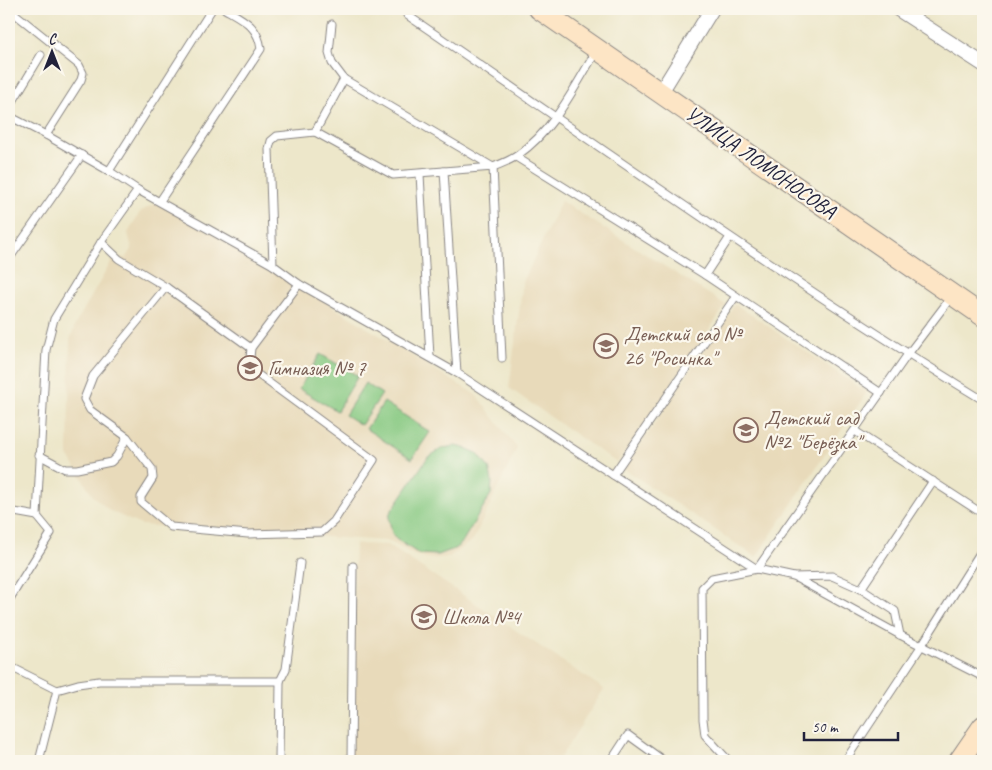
<svg xmlns="http://www.w3.org/2000/svg" width="992" height="770" viewBox="0 0 992 770" font-family="Caveat,sans-serif">
<style>
.built{fill:#e8daba}
.green{fill:#87c982;stroke:#54765e}
.lines{fill:none;stroke-linecap:round;stroke-linejoin:round}
.lane-casing{stroke:#888482;stroke-width:9}
.street-casing{stroke:#888482;stroke-width:16}
.secondary-casing{stroke:#888482;stroke-width:22}
.lane{stroke:#fff;stroke-width:7}
.street{stroke:#fff;stroke-width:14}
.secondary{stroke:#fde5c5;stroke-width:20}
.labels{text-anchor:middle;stroke-width:4.5;stroke-linejoin:round;paint-order:stroke}
.street-label{font-size:21px;fill:#22223b;stroke:#fbf7ec}
.education-label{font-size:21px;fill:#785e54;stroke:#fbf7ec;text-anchor:start}
</style>
<rect width="100%" height="100%" fill="#fbf7ec"/>
<filter id="ink" filterUnits="userSpaceOnUse"><feTurbulence type="fractalNoise" baseFrequency=".02" numOctaves="2"/><feDisplacementMap in="SourceGraphic" scale="10" xChannelSelector="R" yChannelSelector="G"/><feConvolveMatrix kernelMatrix="1 2 1 2 8 2 1 2 1" color-interpolation-filters="sRGB"/></filter>
<filter id="wash" filterUnits="userSpaceOnUse"><feTurbulence type="fractalNoise" baseFrequency=".0096" numOctaves="4" result="noise"/><feDisplacementMap in="SourceGraphic" scale="20" xChannelSelector="R" yChannelSelector="G"/><feGaussianBlur stdDeviation="1.12" result="paint"/><feColorMatrix in="noise" values="0 0 0 0 0 0 0 0 0 0 0 0 0 0 0 0 0 1.4 0 .05"/><feComposite in="paint" operator="in"/></filter>
<g filter="url(#wash)">
<rect width="100%" height="100%" fill="#ede7ca"/>
<g class="built">
<polygon points="561,201 726,305 617,463 509,388 523,282"/>
<polygon points="165,203 476,395 517,448 473,540 449,557 432,559 414,555 389,541 141,525 110,511 93,496 68,455 70,340 75,325 114,257 126,258 132,249 128,233 140,212 154,204"/>
<polygon points="735,304 867,392 756,557 624,469"/>
<polygon points="355,544 388,545 604,689 558,761 350,761"/>
</g>
<g class="green">
<polygon points="320,354 358,376 337,411 299,389"/>
<polygon points="365,383 382,394 361,425 345,415"/>
<polygon points="384,402 430,432 412,459 366,429"/>
<polygon points="455,446 465,448 477,453 489,468 492,481 491,494 461,544 454,549 438,555 419,554 396,539 392,533 389,519 390,513 428,457 443,448"/>
</g>
</g>
<g filter="url(#ink)">
<g class="lines">
<defs>
<g id="lane">
<polyline points="9,9 79,65 83,73 81,80 46,135"/>
<path d="M408,9L407,15C598,145 786,280 983,400"/>
<path d="M332,24L329,53L332,63L344,79L493,167C501,164 511,160 518,155C555,129 574,88 597,50"/>
<polyline points="9,108 41,55"/>
<polyline points="9,116 46,135 109,171 138,190 273,265 299,284 457,373 757,569 794,577 900,635 983,677"/>
<polyline points="315,132 344,79"/>
<polyline points="516,157 705,275 881,393"/>
<polyline points="109,171 212,9"/>
<polyline points="444,171 493,167 502,358"/>
<polyline points="420,174 430,357"/>
<path d="M160,201L261,49C258,26 244,20 225,9"/>
<polyline points="101,242 119,259 166,287 251,348"/>
<polyline points="9,259 82,155"/>
<polyline points="273,265 269,149 271,141 277,136 315,132 393,175 444,171 457,373"/>
<polyline points="705,275 730,237"/>
<polyline points="166,287 93,376 84,399 90,410 127,437 152,469 153,478 141,497 141,502 171,527 248,534 322,532 334,521 374,460 249,368 251,348 299,284"/>
<polyline points="855,431 983,514"/>
<polyline points="39,455 65,469 77,469 111,462 117,456 127,437"/>
<polyline points="613,475 736,296"/>
<polyline points="9,511 37,516"/>
<polyline points="794,577 832,576 861,589 895,611 900,635"/>
<polyline points="861,589 933,481"/>
<polyline points="9,600 51,533 37,516 46,350 54,319 101,242 138,190"/>
<polyline points="9,666 57,690 39,761"/>
<polyline points="280,681 286,669 300,563"/>
<polyline points="57,690 78,684 99,681 280,681 279,761"/>
<polyline points="351,761 353,566"/>
<polyline points="611,761 628,735 664,761"/>
<polyline points="729,761 705,735 703,719 702,588 712,578 757,569 908,354 952,296"/>
<polyline points="845,761 922,645 983,548"/>
</g>
<g id="street">
<polyline points="898,9 983,64"/>
<polyline points="661,92 712,9"/>
</g>
<g id="secondary">
<polyline points="539,9 983,316"/>
<polyline points="959,761 983,726"/>
</g>
</defs>
<use href="#lane" class="lane-casing"/>
<use href="#street" class="street-casing"/>
<use href="#secondary" class="secondary-casing"/>
<use href="#lane" class="lane"/>
<use href="#street" class="street"/>
<use href="#secondary" class="secondary"/>
</g>
</g>
<defs>
<symbol id="school-ring" viewBox="-11 -11 22 22"><circle r="9.5" fill="#fbf7ec" stroke="#8d6e63" stroke-width="1.5"/><path d="M0-5L7-2L0 1L-7-2ZM-4 1L0 2.5L4 1V4Q0 6-4 4Z" fill="#8d6e63"/></symbol>
</defs>
<g fill-rule="evenodd">
<use href="#school-ring" x="592" y="332" width="28" height="28"/>
<use href="#school-ring" x="236" y="354" width="28" height="28"/>
<use href="#school-ring" x="732" y="416" width="28" height="28"/>
<use href="#school-ring" x="410" y="603" width="28" height="28"/>
</g>
<g class="labels">
<g class="street-label">
<text transform="translate(761 162) rotate(35)" y="7">УЛИЦА ЛОМОНОСОВА</text>
</g>
<g class="education-label">
<text x="624" y="341">Детский сад №<tspan x="624" dy="24">26 "Росинка"</tspan></text>
<text x="268" y="375">Гимназия № 7</text>
<text x="764" y="425">Детский сад<tspan x="764" dy="24">№2 "Берёзка"</tspan></text>
<text x="442" y="624">Школа №4</text>
</g>
</g>
<rect width="992" height="770" fill="none" stroke="#fbf7ec" stroke-width="30"/>
<g transform="translate(52 52)" stroke="#fbf7ec" stroke-width="4" paint-order="stroke">
<path d="M0-4L9 19L0 12L-9 19Z" fill="#22223b"/>
<text y="-8" font-size="14" font-weight="bold" text-anchor="middle" fill="#22223b">С</text>
</g>
<path d="M804 732v8h94v-8" fill="none" stroke="#22223b" stroke-width="2.5"/>
<text x="812" y="732" font-size="15" fill="#22223b" stroke="#fbf7ec" stroke-width="4" paint-order="stroke">50 m</text>
</svg>
